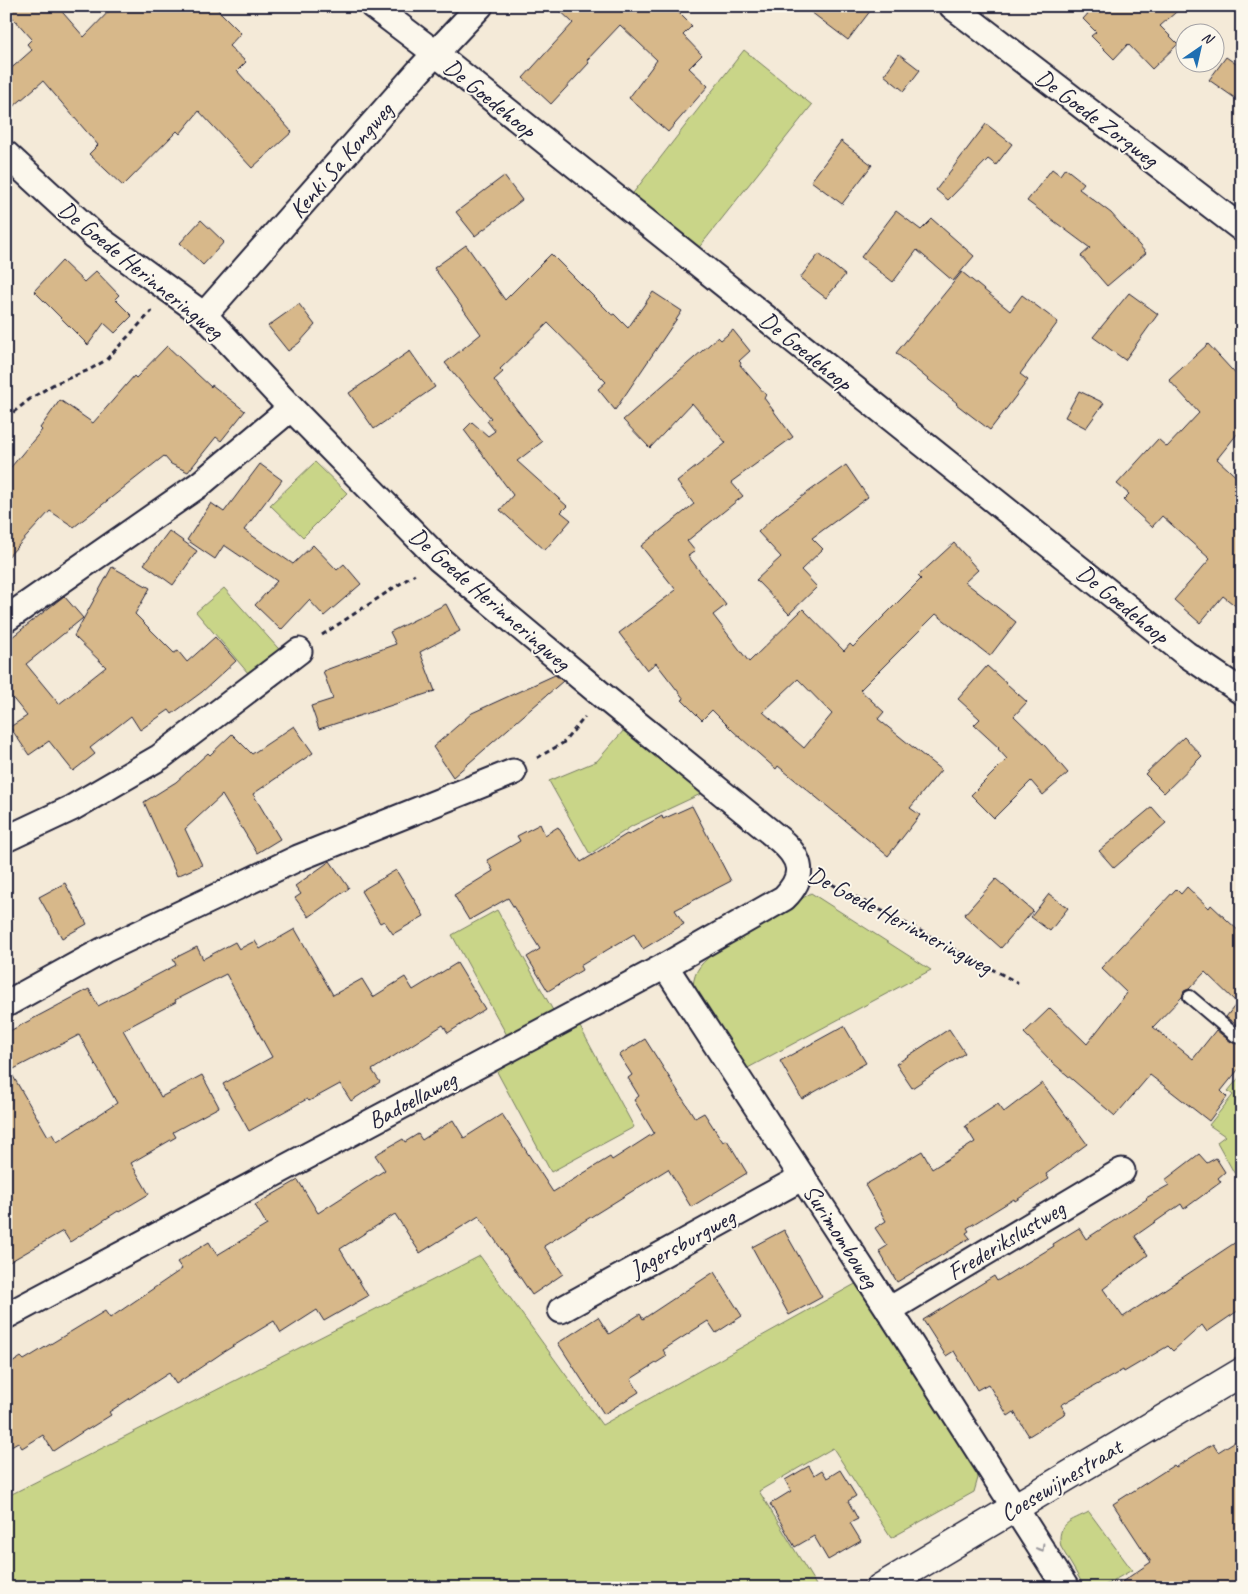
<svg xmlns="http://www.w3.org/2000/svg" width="1248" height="1594" viewBox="0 0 1248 1594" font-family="Caveat,sans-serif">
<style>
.green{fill:#c9d588;stroke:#767c62}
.building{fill:#d7b88a;stroke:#22223b;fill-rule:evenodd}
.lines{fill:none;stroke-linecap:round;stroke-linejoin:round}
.service-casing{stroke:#22223b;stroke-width:16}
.minor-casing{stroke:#22223b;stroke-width:29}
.secondary-casing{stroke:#22223b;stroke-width:31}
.path{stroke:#22223b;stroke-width:3;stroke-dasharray:5 4;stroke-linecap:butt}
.service{stroke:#fbf7ec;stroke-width:12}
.minor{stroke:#fbf7ec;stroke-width:25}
.secondary{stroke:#fbf7ec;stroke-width:28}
.oneway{stroke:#99979c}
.labels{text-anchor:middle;stroke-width:4;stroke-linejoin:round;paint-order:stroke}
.street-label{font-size:24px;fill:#22223b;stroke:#fbf7ec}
</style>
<rect width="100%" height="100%" fill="#f4ead8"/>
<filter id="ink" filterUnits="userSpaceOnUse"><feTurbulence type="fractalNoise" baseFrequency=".02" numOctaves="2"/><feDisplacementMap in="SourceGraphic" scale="10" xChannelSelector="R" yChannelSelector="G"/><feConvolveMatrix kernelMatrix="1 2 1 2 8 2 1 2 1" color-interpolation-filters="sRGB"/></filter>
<g filter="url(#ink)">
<g class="green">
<polygon points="744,50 812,105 697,250 630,197"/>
<polygon points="315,462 347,493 303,537 270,505"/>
<polygon points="224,588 286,657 254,680 196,612"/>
<polygon points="624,730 629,730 705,792 632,826 590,854 549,781 597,761"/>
<path d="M811,893L931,970L744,1070L693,987C694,969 703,962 716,951Z"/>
<polygon points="497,910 555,1014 509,1039 452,935"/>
<polygon points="579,1025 634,1127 551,1172 496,1070"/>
<polygon points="1242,1074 1242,1187 1217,1142 1225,1136 1209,1125 1233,1095 1228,1091"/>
<polygon points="480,1256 602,1425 857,1283 977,1466 978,1478 974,1492 891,1538 833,1448 759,1491 816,1585 812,1588 6,1588 6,1497"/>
<path d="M1089,1512L1132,1570L1100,1588H1085L1061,1547C1056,1523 1071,1521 1089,1512Z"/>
</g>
<g class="building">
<polygon points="6,6 57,6 84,37 114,6 214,6 241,33 229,46 246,62 237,71 292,132 252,168 199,111 180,134 177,131 123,186 89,154 98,145 43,81 6,113 6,73 32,50 27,44 32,39 6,10"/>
<polygon points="555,6 672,6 692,26 683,35 702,55 689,68 708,86 668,132 629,98 657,60 620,25 587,60 589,63 551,104 523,78 573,23"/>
<polygon points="803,6 874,6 848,40"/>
<polygon points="1095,6 1183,6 1160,26 1178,44 1152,69 1128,44 1114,59 1091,36 1096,32 1083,19"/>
<polygon points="899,54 920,70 904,91 884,75"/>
<polygon points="1226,57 1242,68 1242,103 1209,80"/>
<polygon points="986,124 1012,144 996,165 988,159 948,200 936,190"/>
<polygon points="841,141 872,165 842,204 811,181"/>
<polygon points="1065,168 1084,183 1079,189 1111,213 1146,253 1107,286 1081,256 1090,248 1027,201 1052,169 1060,175"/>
<polygon points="504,176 522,200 475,236 456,212"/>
<polygon points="896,211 921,230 932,219 974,256 953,281 917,250 893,282 861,257"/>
<polygon points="201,220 224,242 203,265 180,243"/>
<polygon points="466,245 505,300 551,254 612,315 614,314 628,328 653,292 682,311 615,410 598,389 606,382 548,323 500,369 503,372 494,380 542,442 517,461 567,506 561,512 571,520 545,550 500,510 513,495 464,430 472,422 488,436 495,431 487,421 491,418 445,363 481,334 434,268"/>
<polygon points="819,254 845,275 826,298 800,278"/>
<polygon points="62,261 84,282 96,271 119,295 115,299 132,316 115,333 104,323 88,345 34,291"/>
<polygon points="962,272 1010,311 1022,295 1058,322 1020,374 1028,380 990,430 956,404 957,403 896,353"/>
<polygon points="1129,293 1158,314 1125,360 1093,337"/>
<polygon points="299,304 315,325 299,343 288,351 268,326"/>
<path d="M733,330L750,351L739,361L741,363L740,365L766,395L764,398L793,437L731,482L743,496L687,541L695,551L688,556L726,605L713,615L749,662L803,609L844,651L850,644L853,647L921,579L918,576L954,543L978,570L965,582L1016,622L990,656L936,614L860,690L884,712L878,719L941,770L910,808L920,815L888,856L778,766L776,769L733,731L712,710L702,720L682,700L684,699L656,663L647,670L619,633L676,590L641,546L694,504L677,482L726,443L692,403L650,448L623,420L718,337L721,340ZM798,679L832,714L804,748L763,712Z"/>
<polygon points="1208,344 1242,381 1242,428 1217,459 1242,482 1242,611 1223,596 1200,623 1174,600 1210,559 1162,516 1152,527 1123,500 1129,494 1117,484 1158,439 1167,447 1199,413 1169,380"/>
<polygon points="167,346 211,387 212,385 245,411 221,441 216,437 188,472 171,464 164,456 74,527 50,511 6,559 6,473 42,430 40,428 60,400 93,423 134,376 136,378"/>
<polygon points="410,351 435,387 374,429 349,393"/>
<polygon points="1079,391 1104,403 1086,428 1065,417"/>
<polygon points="260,464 282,480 244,530 293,564 313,545 337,570 344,564 361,584 324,616 309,600 281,630 255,605 277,581 224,545 215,559 187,540 211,503 224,512"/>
<polygon points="846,465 868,497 812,538 823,549 801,570 817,587 789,614 756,580 781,557 758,532 776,515"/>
<polygon points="169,531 197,551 173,585 144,564"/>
<polygon points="112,567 150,588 135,614 174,653 178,651 187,662 215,637 236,661 202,692 172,714 169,710 140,730 131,716 90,748 95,754 73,771 49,741 29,755 10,727 27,716 6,690 6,640 7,641 64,596 83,618 26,664 59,704 106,667 74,636"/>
<polygon points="446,604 460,631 420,652 435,691 319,729 311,706 333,699 323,671 396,644 390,632"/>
<polygon points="987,666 1027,702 1014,716 1045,746 1068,773 1043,795 1031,781 994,818 971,795 1007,759 998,749 999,748 974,725 980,719 958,699"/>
<polygon points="555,675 563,681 453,777 433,747 472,713"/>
<polygon points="294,726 313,753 253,794 280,839 257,853 222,795 185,829 202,865 177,876 144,802 176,782 208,753 210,755 232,734 252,754"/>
<polygon points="1184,737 1202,756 1164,793 1145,774"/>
<polygon points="692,806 731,881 675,910 684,924 643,949 634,934 580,966 582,970 548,991 527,957 540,949 508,898 469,920 454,895 493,871 487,860 520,841 517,836 540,824 545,835 558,827 581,862 627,834 628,835 662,816 663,819"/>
<polygon points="1152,807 1166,823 1114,868 1099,851"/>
<polygon points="330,861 349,888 309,917 295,898 301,894 295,886"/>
<polygon points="396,870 424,916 393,934 384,921 380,923 361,891"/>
<polygon points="996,879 1033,911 1001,948 964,915"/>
<polygon points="65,883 87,924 62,938 39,897"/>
<polygon points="1187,887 1209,908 1211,905 1242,934 1242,1029 1226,1017 1237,1003 1205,972 1189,989 1184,991 1182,997 1153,1027 1193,1059 1216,1030 1231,1042 1242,1045 1242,1065 1221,1091 1227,1097 1209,1121 1150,1075 1115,1116 1053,1063 1024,1033 1050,1008 1087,1044 1127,993 1101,968 1176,889 1181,894"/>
<polygon points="1049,894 1068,908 1050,931 1031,917"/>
<path d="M295,929L333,995L362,979L373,997L405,977L413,990L457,963L485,1009L448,1033L443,1025L372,1070L380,1082L351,1101L340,1084L309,1101L307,1099L249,1131L223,1084L272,1057L226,974L175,1000L176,1002L123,1030L161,1097L202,1075L219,1107L173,1132L176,1137L131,1163L149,1194L119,1212L118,1211L70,1242L63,1231L6,1264V1033L89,989L98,1006L176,965L173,959L197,947L203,959L235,942L239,949L255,941L260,949ZM79,1035L117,1103L57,1142L52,1134L48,1136L10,1071Z"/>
<polygon points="844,1026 866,1063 802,1099 780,1061"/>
<polygon points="949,1029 965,1053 912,1088 896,1064"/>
<polygon points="645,1039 695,1118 704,1113 723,1142 727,1140 747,1173 691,1207 668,1169 544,1246 563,1274 532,1295 479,1216 420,1253 395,1214 340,1249 368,1296 324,1321 317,1310 281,1333 274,1321 222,1353 176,1384 169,1373 109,1412 111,1415 87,1430 87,1429 53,1451 43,1435 22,1448 18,1442 6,1449 6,1367 21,1357 24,1360 105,1311 110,1318 182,1269 177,1262 209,1242 217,1255 267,1225 255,1205 298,1180 318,1213 385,1170 375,1155 403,1139 405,1142 418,1134 422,1140 453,1120 464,1138 502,1114 553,1192 610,1157 612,1160 654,1133 634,1100 639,1096 628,1078 632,1075 619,1055"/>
<polygon points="1042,1083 1087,1144 1046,1174 1049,1179 1015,1201 1014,1199 967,1228 969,1231 966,1233 970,1238 897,1282 879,1251 887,1246 875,1228 886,1221 865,1185 922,1151 932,1169 975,1142 965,1126 998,1104 1004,1112"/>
<polygon points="1199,1154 1207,1163 1216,1158 1225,1172 1218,1178 1221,1182 1184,1209 1181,1204 1135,1236 1148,1255 1103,1289 1123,1317 1242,1238 1242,1308 1207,1332 1202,1325 1173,1351 1168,1346 1124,1372 1123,1370 1061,1405 1066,1413 1029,1436 1014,1412 1008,1416 988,1384 977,1390 954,1351 946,1356 923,1320 994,1276 997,1281 1054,1246 1053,1244 1079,1228 1086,1239 1147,1199 1146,1198 1169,1185 1165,1180"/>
<polygon points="784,1230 822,1297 789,1315 752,1247"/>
<polygon points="714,1272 742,1316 716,1333 708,1321 663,1350 667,1356 631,1379 639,1392 604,1414 558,1343 598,1317 609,1334 640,1314 643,1319"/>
<polygon points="1242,1437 1242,1588 1113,1588 1151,1562 1113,1504 1174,1465 1176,1467 1213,1444 1218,1452"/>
<polygon points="809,1466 814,1475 822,1470 827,1478 840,1470 856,1496 848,1501 858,1519 850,1523 861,1541 828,1560 814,1536 795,1547 770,1504 791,1491 785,1480"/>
</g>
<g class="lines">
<defs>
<polyline id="service" points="1190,997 1236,1036 1242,1037"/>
<g id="minor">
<polyline points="373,6 435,53 1186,654 1242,692"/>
<polyline points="952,6 1242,229"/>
<path d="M6,154L95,236L204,315L291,408L439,559L603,696L780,840C802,859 806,876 784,898L665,966L6,1316"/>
<polyline points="204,315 419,71 480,6"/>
<polyline points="6,619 200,484 291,408"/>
<polyline points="6,839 72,808 160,757 299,651"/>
<polyline points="665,966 889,1310 1066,1588"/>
<polyline points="6,1004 104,950 298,858 513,772"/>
<polyline points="561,1310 803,1177"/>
<polyline points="889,1310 1122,1171"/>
</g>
<polyline id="secondary" points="880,1588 1242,1372"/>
</defs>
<use href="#service" class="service-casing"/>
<use href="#minor" class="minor-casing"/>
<use href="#secondary" class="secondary-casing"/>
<g class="path">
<polyline points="6,418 30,399 54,384 89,370 106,360 152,311"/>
<polyline points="322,635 415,574"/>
<polyline points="537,758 563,743 585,717"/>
<polyline points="824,880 1018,983"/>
</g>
<use href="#service" class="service"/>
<use href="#minor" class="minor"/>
<use href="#secondary" class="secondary"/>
</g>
<defs><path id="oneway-chevron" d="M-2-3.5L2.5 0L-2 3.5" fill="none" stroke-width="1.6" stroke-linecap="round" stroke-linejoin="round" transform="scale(1.25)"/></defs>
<use class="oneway" href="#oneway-chevron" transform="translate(1041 1548) rotate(58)"/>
</g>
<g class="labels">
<g class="street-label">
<text transform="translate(490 98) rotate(39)" y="8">De Goedehoop</text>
<text transform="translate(1097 118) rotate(37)" y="8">De Goede Zorgweg</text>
<text transform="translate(341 160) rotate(-49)" y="8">Kenki Sa Kongweg</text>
<text transform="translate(141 270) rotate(39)" y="8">De Goede Herinneringweg</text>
<text transform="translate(806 351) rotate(39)" y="8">De Goedehoop</text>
<text transform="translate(490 599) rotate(41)" y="8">De Goede Herinneringweg</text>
<text transform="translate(1123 604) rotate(39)" y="8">De Goedehoop</text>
<text transform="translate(900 920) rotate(28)" y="8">De Goede Herinneringweg</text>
<text transform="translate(412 1100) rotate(-28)" y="8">Badoellaweg</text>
<text transform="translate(841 1236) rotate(57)" y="8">Surimomboweg</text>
<text transform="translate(1006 1240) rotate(-31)" y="8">Frederikslustweg</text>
<text transform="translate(682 1243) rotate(-29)" y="8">Jagersburgweg</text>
<text transform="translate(1061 1480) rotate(-31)" y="8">Coesewijnestraat</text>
</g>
</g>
<rect width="1248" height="1594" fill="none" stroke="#fbf7ec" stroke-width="25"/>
<rect x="12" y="12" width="1223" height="1569" fill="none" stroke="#22223b" stroke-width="2" filter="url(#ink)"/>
<g transform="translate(1200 48) rotate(34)"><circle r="24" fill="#fbf7ec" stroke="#a4a2a5"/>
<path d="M0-4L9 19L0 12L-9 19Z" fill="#1f6fb2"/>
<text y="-8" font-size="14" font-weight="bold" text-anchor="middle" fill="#22223b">N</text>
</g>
</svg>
